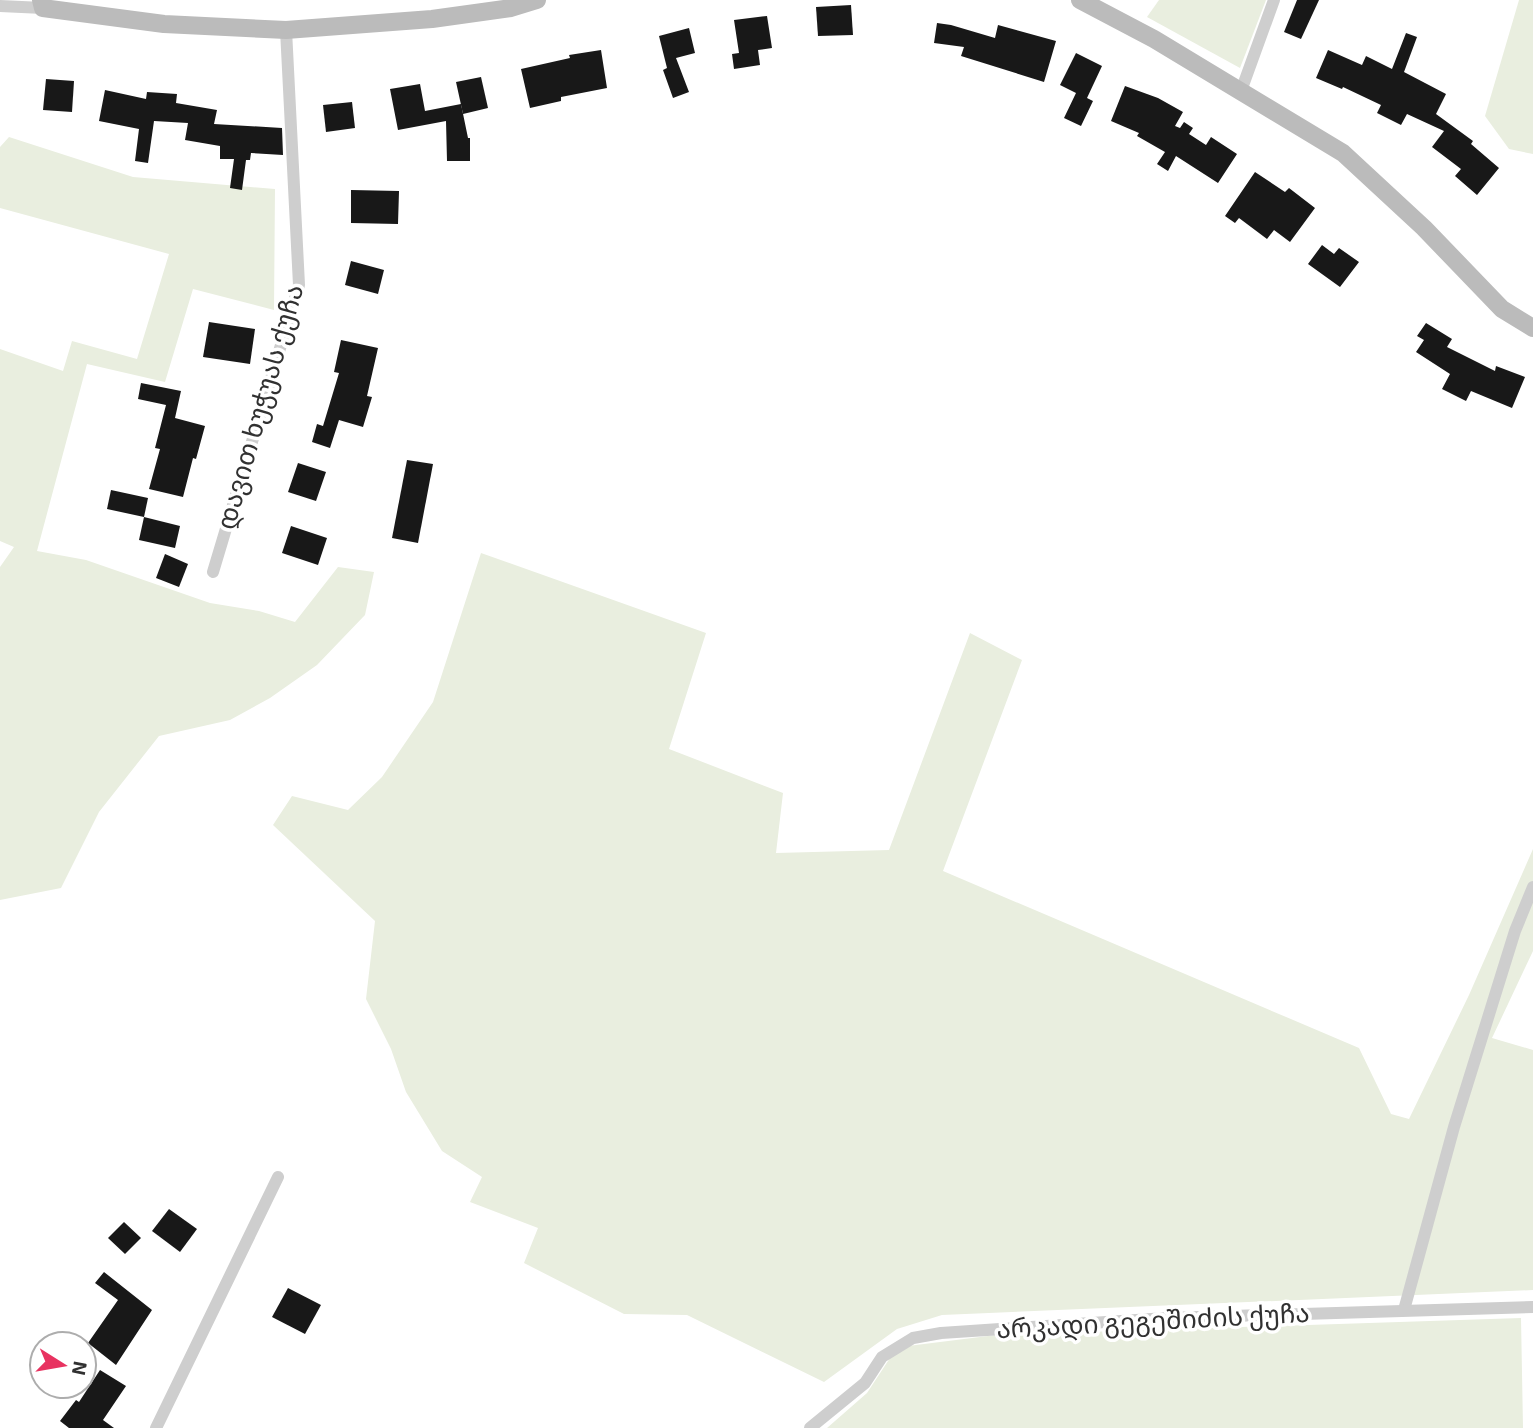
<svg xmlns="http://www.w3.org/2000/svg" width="1533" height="1428" viewBox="0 0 1533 1428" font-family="'Exo 2','Noto Sans Georgian',sans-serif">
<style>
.green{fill:#e9eedf}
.building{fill:#181818}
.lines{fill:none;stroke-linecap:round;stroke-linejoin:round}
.street{stroke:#cecece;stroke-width:12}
.secondary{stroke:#bbb;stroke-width:18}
.labels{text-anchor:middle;stroke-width:7;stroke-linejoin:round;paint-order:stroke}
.street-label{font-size:26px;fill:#313131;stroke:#fff}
</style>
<rect width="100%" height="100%" fill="#fff"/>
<g class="green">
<polygon points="1159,0 1266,0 1240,68 1147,17"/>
<polygon points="1519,0 1533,0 1533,154 1509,149 1485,116"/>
<polygon points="9,137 133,177 275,189 274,310 193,289 165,382 87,364 37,551 86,560 210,603 259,611 295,622 338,567 374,572 365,615 317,665 270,698 230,720 159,736 99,812 61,888 0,900 0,567 14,547 0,541 0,349 63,371 72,341 137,359 169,254 0,208 0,147"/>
<polygon points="481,553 706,633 669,749 783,793 776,853 889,850 970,633 1022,660 943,871 1359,1048 1391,1114 1409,1119 1469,995 1533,849 1533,951 1492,1038 1533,1050 1533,1290 942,1315 897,1329 824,1382 687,1315 624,1314 524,1263 538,1228 470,1202 482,1177 442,1151 406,1092 391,1049 366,999 375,921 273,825 292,796 348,810 382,777 433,702"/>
<polygon points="1521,1318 1523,1428 827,1428 867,1393 890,1358 908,1346 996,1335"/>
</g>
<g class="building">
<polygon points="1297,0 1319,0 1301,39 1284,32"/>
<polygon points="851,5 853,35 818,36 816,7"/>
<polygon points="767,16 772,48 758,50 760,65 734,69 732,54 739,53 734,20"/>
<polygon points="937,23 951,25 995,38 998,25 1056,41 1044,82 961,56 964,47 934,43"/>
<polygon points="689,28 695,53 676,58 689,92 673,98 663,70 667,68 659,36"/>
<polygon points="1406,33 1417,37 1404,72 1446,94 1436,114 1473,141 1471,144 1499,168 1477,195 1455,176 1461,169 1432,147 1444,131 1407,114 1401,125 1377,113 1381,105 1343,87 1342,89 1316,78 1328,50 1362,65 1366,56 1392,69"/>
<polygon points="601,50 607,88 561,97 561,101 530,108 521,69 570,58 569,55"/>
<polygon points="1076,53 1102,66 1087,98 1093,101 1081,126 1064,118 1076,93 1060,85"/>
<polygon points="481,77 488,108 463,114 456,82"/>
<polygon points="46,79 74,81 72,112 43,110"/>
<polygon points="420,84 425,111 461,104 468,138 470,138 470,161 447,161 446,121 398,130 390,89"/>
<polygon points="1125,86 1158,98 1183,112 1175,126 1180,128 1184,122 1193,128 1189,134 1206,145 1211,137 1237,154 1218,183 1176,156 1168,171 1157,164 1165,152 1137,136 1139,133 1111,121"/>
<polygon points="105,90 146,99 147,92 177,94 176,103 217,110 214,124 282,128 283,155 251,153 250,160 246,160 242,190 230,188 234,159 220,159 220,146 185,140 188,123 154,121 148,163 135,161 139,129 99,121"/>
<polygon points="352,102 355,128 326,132 323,105"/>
<polygon points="1255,172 1285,192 1289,188 1315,208 1290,242 1274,230 1267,239 1239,218 1235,223 1225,216"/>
<polygon points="351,190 399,191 398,224 351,223"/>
<polygon points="1322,245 1334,254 1339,248 1359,262 1340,287 1308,264"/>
<polygon points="351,261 384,270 378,294 345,285"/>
<polygon points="209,322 255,329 250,364 203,357"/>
<polygon points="1426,323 1452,339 1447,347 1495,371 1496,366 1525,377 1512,408 1471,391 1466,401 1442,389 1450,374 1416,352 1424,340 1417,336"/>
<polygon points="341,340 378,348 367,396 372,397 363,427 339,420 330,448 312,442 317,424 323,426 339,373 334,372"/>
<polygon points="141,383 181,391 175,418 205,426 196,459 193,458 183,497 149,489 160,449 155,448 166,405 138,399"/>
<polygon points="407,460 433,464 418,543 392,538"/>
<polygon points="298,463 326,472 316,501 288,492"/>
<polygon points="111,490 148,498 144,517 107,509"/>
<polygon points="144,517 180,526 175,548 139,540"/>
<polygon points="291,526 327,538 318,565 282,553"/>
<polygon points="165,554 188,564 179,587 156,578"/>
<polygon points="169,1209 197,1229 180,1252 152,1231"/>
<polygon points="124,1222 141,1238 125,1254 108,1238"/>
<polygon points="104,1272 152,1310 116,1365 88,1343 118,1300 95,1283"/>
<polygon points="288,1288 321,1305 305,1334 272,1317"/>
<polygon points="100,1370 126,1386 103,1420 114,1428 69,1428 60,1421 76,1400 79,1402"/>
</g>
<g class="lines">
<g class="street">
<polyline points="0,6 43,8"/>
<polyline points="1241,91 1274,0"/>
<polyline points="213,572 299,285 286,30"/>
<polyline points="1404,1310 1454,1127 1515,931 1533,887"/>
<polyline points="156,1428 278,1177"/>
<polyline points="810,1428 865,1383 882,1357 913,1338 941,1333 1166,1318 1533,1307"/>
</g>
<g class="secondary">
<polyline points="41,0 43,8 164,24 286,30 432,19 511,8 537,0"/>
<polyline points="1080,0 1154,39 1343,153 1424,228 1502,309 1533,328"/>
</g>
</g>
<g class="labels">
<g class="street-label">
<text transform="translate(260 407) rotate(-74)" y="9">დავით ხუჭუას ქუჩა</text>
<text transform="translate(1153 1321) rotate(-3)" y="9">არკადი გეგეშიძის ქუჩა</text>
</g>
</g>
<g transform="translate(63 1365) rotate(101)"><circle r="33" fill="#ffffff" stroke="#adadad" stroke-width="2"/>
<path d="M0-5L12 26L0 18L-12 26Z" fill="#e83260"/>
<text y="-10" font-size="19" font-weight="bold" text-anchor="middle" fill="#313131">N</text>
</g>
</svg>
